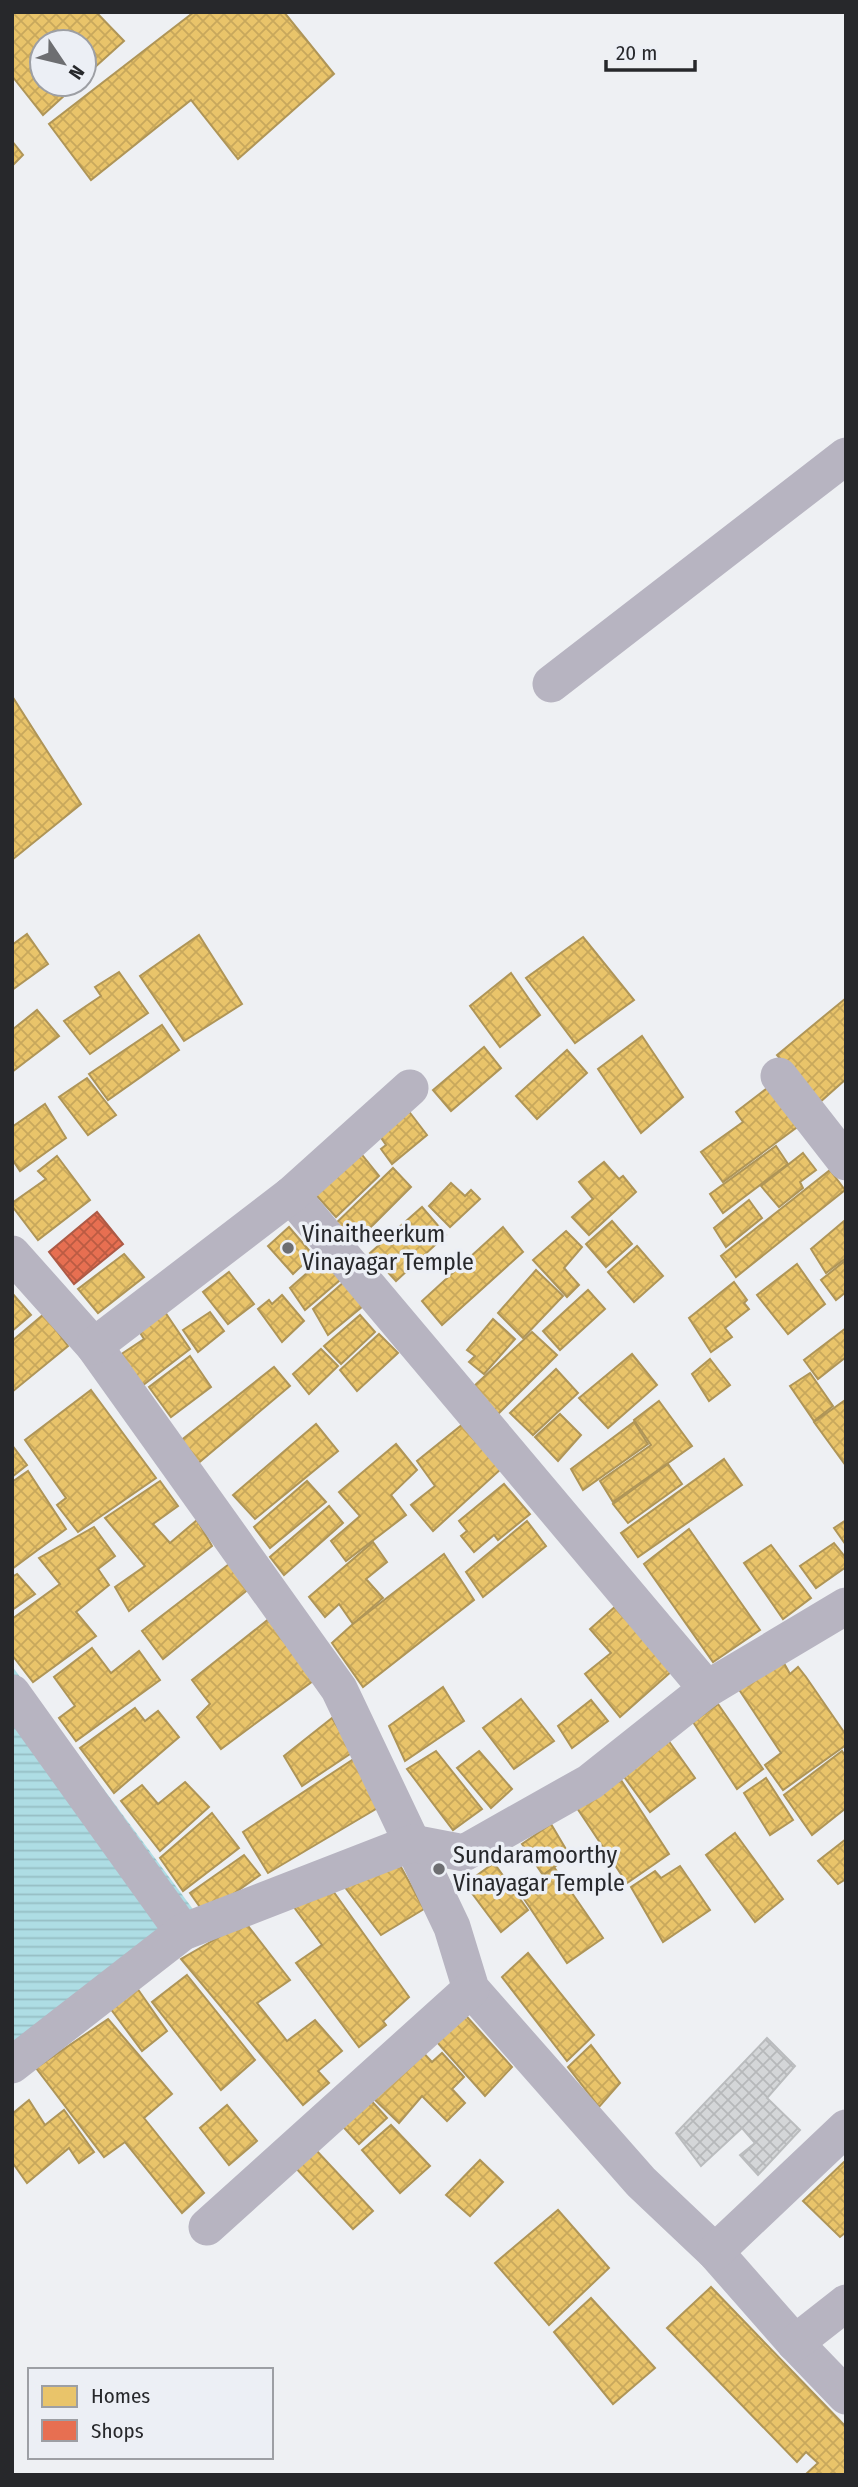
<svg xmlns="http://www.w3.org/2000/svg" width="858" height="2487" viewBox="0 0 858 2487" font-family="'Fira Sans Condensed',sans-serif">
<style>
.water{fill:url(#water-rules)}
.homes{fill:url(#homes-cross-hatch);stroke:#af9557;stroke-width:2}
.shops{fill:url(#shops-cross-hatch);stroke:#ad5a46;stroke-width:2}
.building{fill:url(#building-cross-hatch);stroke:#babcbe;stroke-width:2}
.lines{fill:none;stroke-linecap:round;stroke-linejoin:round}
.minor{stroke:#b7b4c1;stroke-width:37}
.poi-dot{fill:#6d6e71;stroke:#eceff5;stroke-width:2.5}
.labels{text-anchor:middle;stroke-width:7;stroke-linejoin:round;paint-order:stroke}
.poi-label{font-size:24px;fill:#27282b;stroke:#eceff5;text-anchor:start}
</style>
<defs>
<pattern id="water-rules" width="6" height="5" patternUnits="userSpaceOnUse" patternTransform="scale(1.75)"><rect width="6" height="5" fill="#aedde4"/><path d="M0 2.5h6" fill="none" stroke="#96bec4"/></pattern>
<pattern id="homes-cross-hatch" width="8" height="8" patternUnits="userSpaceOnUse" patternTransform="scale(1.75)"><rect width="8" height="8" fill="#e9c46a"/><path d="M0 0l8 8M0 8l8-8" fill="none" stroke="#c8a85c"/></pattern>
<pattern id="shops-cross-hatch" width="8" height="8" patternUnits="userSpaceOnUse" patternTransform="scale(1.75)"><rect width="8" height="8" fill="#e76f51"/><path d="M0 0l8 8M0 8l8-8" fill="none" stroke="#bb5b43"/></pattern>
<pattern id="building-cross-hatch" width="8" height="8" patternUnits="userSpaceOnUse" patternTransform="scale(1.75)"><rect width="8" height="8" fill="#d4d6d8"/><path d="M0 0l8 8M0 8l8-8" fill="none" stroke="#b6b8ba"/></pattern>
</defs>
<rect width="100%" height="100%" fill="#eef0f3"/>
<polygon class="water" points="12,1666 204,1924 12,2062"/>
<g class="homes">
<polygon points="12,12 96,12 124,41 84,77 84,42 42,42 42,84 77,84 43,115 12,76"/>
<polygon points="194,12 284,12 334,74 238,159 191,100 91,180 49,124"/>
<polygon points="12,141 23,155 12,166"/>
<polygon points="12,696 81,804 12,860"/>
<polygon points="27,934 48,964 12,990 12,945"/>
<polygon points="199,935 242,1004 184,1041 140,976"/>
<polygon points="583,937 634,1000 575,1043 526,978"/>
<polygon points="119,972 148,1013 90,1054 64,1021 101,996 95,987"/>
<polygon points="511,973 540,1015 500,1047 470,1006"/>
<polygon points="846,998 846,1079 819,1103 777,1055"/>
<polygon points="37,1010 59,1036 12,1072 12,1030"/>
<polygon points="162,1025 179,1050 108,1100 89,1074"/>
<polygon points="642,1036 683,1097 641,1133 598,1069"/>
<polygon points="484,1047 501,1068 451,1111 433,1090"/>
<polygon points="567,1050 587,1073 537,1119 516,1096"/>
<polygon points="87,1078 116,1115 88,1135 59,1097"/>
<polygon points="770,1086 800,1125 723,1182 701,1152 743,1122 736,1112"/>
<polygon points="45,1104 66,1138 20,1171 12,1159 12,1127"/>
<polygon points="404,1105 427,1135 392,1164 381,1149 386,1145 375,1129"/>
<polygon points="355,1146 379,1176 336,1217 308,1186"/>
<polygon points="776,1146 788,1164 723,1213 710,1194"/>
<polygon points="803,1153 816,1170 800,1182 803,1188 779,1207 761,1186"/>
<polygon points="57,1156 90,1200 38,1240 12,1206 12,1203 46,1179 38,1171"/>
<polygon points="604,1162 619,1179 623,1176 636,1192 589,1235 572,1217 593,1199 579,1182"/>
<polygon points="393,1168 411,1187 351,1247 333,1226"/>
<polygon points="830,1170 845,1190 736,1277 721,1256"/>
<polygon points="451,1183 465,1196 471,1190 480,1199 450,1227 429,1206"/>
<polygon points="749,1200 762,1218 726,1247 714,1228"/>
<polygon points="422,1207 446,1235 396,1281 370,1253"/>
<polygon points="612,1221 632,1244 606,1267 586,1244"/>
<polygon points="844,1221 846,1258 826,1273 811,1249"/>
<polygon points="289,1227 313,1255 293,1274 268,1246"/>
<polygon points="503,1227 523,1252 442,1325 422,1301"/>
<polygon points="566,1231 582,1247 564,1268 579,1285 567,1297 533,1260"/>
<polygon points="637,1246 663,1276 634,1302 608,1272"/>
<polygon points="124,1254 144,1277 98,1313 78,1289"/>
<polygon points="324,1258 340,1280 305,1310 290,1288"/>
<polygon points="846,1260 846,1292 836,1300 821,1280"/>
<polygon points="797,1264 825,1304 788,1334 757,1295"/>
<polygon points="536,1270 563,1296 523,1338 498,1313"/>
<polygon points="229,1272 254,1304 228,1324 203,1292"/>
<polygon points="344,1282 363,1306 328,1335 313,1309"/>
<polygon points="734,1282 747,1300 744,1303 749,1309 725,1328 732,1337 711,1352 689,1318"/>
<polygon points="588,1290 605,1309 560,1350 543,1331"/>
<polygon points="12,1293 31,1315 12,1331"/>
<polygon points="282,1295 304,1321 282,1342 258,1309 269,1300 272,1304"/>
<polygon points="165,1312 190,1349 138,1389 117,1357 144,1339 139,1331"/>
<polygon points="210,1312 224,1331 198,1352 183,1330"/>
<polygon points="44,1314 68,1346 12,1392 12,1341"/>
<polygon points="360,1315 375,1332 341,1364 324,1346"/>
<polygon points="493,1319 515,1339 484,1374 469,1362 475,1356 467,1350"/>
<polygon points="846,1328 846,1357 818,1379 804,1360"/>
<polygon points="532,1332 557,1355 498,1414 473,1387"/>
<polygon points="379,1334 398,1353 357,1391 340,1370"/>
<polygon points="321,1349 338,1366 309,1394 293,1374"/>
<polygon points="632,1354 657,1385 608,1428 579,1398"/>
<polygon points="190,1356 211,1387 171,1417 149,1387"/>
<polygon points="710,1359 730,1385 709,1401 692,1374"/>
<polygon points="274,1367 290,1386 196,1465 179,1442"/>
<polygon points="556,1369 578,1393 533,1435 510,1413"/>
<polygon points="810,1373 833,1406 814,1421 790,1386"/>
<polygon points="91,1390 156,1478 78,1532 57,1505 66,1498 25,1440"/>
<polygon points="659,1401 692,1446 613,1502 600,1481 651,1445 634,1420"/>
<polygon points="844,1401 846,1404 846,1466 814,1422"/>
<polygon points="560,1414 581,1435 558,1461 535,1437"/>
<polygon points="634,1422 648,1444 583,1490 571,1469"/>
<polygon points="316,1424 338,1451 255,1519 233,1495"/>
<polygon points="463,1424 502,1468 433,1531 411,1505 435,1486 417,1461"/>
<polygon points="396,1444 417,1470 391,1495 406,1515 346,1561 331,1541 360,1516 339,1492"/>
<polygon points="12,1445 27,1465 12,1477"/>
<polygon points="724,1459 742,1485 638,1557 621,1533"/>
<polygon points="668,1464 682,1484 628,1523 613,1504"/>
<polygon points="28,1471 66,1529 12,1569 12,1482"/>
<polygon points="160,1481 178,1506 153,1524 170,1543 197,1520 212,1546 129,1611 115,1587 145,1566 105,1518"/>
<polygon points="307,1481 326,1502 270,1548 254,1527"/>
<polygon points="504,1484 530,1514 498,1540 494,1535 474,1552 461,1536 467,1531 459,1521"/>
<polygon points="329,1506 343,1523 284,1575 270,1557"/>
<polygon points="846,1520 846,1545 834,1528"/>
<polygon points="527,1521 546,1546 483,1597 466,1572"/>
<polygon points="94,1527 115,1556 98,1569 109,1585 76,1612 96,1636 33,1682 12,1655 12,1619 60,1584 39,1558"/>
<polygon points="689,1529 760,1630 713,1662 644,1564"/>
<polygon points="373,1542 387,1562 366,1579 383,1598 353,1624 339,1604 325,1617 309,1597"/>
<polygon points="834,1543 846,1558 846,1567 816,1588 800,1566"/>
<polygon points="771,1545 811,1598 783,1619 744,1563"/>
<polygon points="444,1554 474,1600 363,1687 332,1643 353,1624"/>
<polygon points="229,1564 250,1588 163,1659 142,1631"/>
<polygon points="17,1574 35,1594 12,1610 12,1577"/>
<polygon points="617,1605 672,1671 620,1717 585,1674 611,1653 590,1629"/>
<polygon points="270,1618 313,1681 221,1749 197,1717 210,1704 192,1680"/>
<polygon points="92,1648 111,1673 139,1651 160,1680 76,1741 59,1718 75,1706 54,1677"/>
<polygon points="780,1656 790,1674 798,1667 806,1677 846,1735 846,1745 783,1790 765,1765 781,1753 738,1688"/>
<polygon points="443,1687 464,1721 405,1761 389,1726"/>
<polygon points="521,1699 554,1741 514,1769 483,1728"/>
<polygon points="591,1700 608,1721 572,1748 558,1726"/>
<polygon points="718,1704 763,1769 737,1789 693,1722"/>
<polygon points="135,1708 145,1721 158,1711 179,1737 114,1793 80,1748"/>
<polygon points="332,1718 353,1752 302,1786 284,1756"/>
<polygon points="668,1740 695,1778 650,1812 622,1774"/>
<polygon points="436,1751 482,1809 453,1830 407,1769"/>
<polygon points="479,1751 512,1789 491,1808 457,1768"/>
<polygon points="842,1751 846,1757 846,1808 812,1835 784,1795"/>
<polygon points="355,1758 386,1803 268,1873 243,1832"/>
<polygon points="766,1778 793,1820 770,1835 744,1793"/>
<polygon points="621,1780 669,1854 627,1883 577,1808"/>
<polygon points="185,1782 209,1807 160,1851 121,1801 142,1785 158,1804"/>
<polygon points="212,1813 239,1848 183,1891 160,1858"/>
<polygon points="551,1824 570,1856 543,1875 522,1844"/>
<polygon points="735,1833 783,1899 755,1922 706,1855"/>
<polygon points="846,1839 846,1879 838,1884 818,1861"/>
<polygon points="244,1855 260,1875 205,1914 190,1893"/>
<polygon points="396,1858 424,1909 381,1935 338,1878"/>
<polygon points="494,1863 528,1910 501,1932 465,1884"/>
<polygon points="680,1866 710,1910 663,1942 631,1887 655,1871 661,1878"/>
<polygon points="554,1867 603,1938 567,1963 520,1893"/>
<polygon points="328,1884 409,1997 383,2021 386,2025 359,2047 296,1963 322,1945 291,1903"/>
<polygon points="245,1922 290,1980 257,2003 287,2041 315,2020 342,2051 318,2071 329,2083 303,2105 181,1959"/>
<polygon points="528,1953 594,2035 567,2061 502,1977"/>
<polygon points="187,1975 255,2060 221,2090 152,2002"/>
<polygon points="137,1988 167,2031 142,2051 110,2008"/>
<polygon points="459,2008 512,2067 485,2096 429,2033"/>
<polygon points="108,2019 172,2094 144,2118 204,2193 182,2213 125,2142 104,2157 36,2068"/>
<polygon points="591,2045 620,2083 599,2107 568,2067"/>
<polygon points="417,2046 432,2062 442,2053 464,2077 452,2089 465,2103 447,2121 422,2096 399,2123 374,2099"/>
<polygon points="366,2095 387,2118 359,2144 337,2120"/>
<polygon points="29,2100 45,2125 64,2110 94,2152 79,2163 69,2148 27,2183 12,2162 12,2114"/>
<polygon points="227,2105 257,2141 229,2165 200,2128"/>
<polygon points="391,2125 430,2166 400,2193 362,2150"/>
<polygon points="315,2149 373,2211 353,2229 294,2166"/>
<polygon points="480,2160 503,2182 470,2216 446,2195"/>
<polygon points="846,2160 846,2232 840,2237 803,2201"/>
<polygon points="558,2210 609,2268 549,2325 495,2263"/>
<polygon points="711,2287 846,2427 846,2475 805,2475 818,2463 806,2452 797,2462 667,2328"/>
<polygon points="591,2298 655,2368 613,2404 554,2332"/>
</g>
<polygon class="shops" points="97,1212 123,1244 74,1284 49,1252"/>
<polygon class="building" points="767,2038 795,2066 767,2098 800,2130 758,2175 740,2155 755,2143 742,2128 701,2166 676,2133"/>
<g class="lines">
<g class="minor">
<polyline points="551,684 846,456"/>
<polyline points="779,1076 846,1162"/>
<polyline points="291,1195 707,1689"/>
<polyline points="12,1254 94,1346 339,1689 452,1927 471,1989 641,2182 715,2252 795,2343 846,2396"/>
<polyline points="94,1346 291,1195 410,1088"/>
<polyline points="12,1693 183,1932"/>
<polyline points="12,2065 183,1932 412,1843 464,1853 590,1782 707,1689 846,1606"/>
<polyline points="207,2227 471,1989"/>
<polyline points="715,2252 846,2128"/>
<polyline points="795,2343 846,2303"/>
</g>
</g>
<g class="poi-dot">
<circle cx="288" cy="1248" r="7"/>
<circle cx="439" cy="1869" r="7"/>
</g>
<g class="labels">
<g class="poi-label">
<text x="302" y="1242">Vinaitheerkum<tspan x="302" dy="28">Vinayagar Temple</tspan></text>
<text x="453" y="1863">Sundaramoorthy<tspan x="453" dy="28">Vinayagar Temple</tspan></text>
</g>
</g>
<rect width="858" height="2487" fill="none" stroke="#27282b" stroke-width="28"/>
<rect x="28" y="2368" width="245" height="91" fill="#eceff5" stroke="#9d9fa4" stroke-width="2"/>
<rect x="42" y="2386" width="35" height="21" fill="#e9c46a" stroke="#9d9fa4" stroke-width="2"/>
<text x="91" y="2403" font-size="21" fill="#27282b">Homes</text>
<rect x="42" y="2420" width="35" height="21" fill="#e76f51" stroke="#9d9fa4" stroke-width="2"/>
<text x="91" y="2438" font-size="21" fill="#27282b">Shops</text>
<g transform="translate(63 63) rotate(125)"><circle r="33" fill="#eceff5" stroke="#9d9fa4" stroke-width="2"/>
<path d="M0-5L12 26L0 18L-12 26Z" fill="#6d6e71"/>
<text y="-10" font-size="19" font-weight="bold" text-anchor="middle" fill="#27282b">N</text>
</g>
<path d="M606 60v10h89v-10" fill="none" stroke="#27282b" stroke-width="3.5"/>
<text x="616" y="60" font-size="21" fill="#27282b" stroke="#eceff5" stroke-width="5" paint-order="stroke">20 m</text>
</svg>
